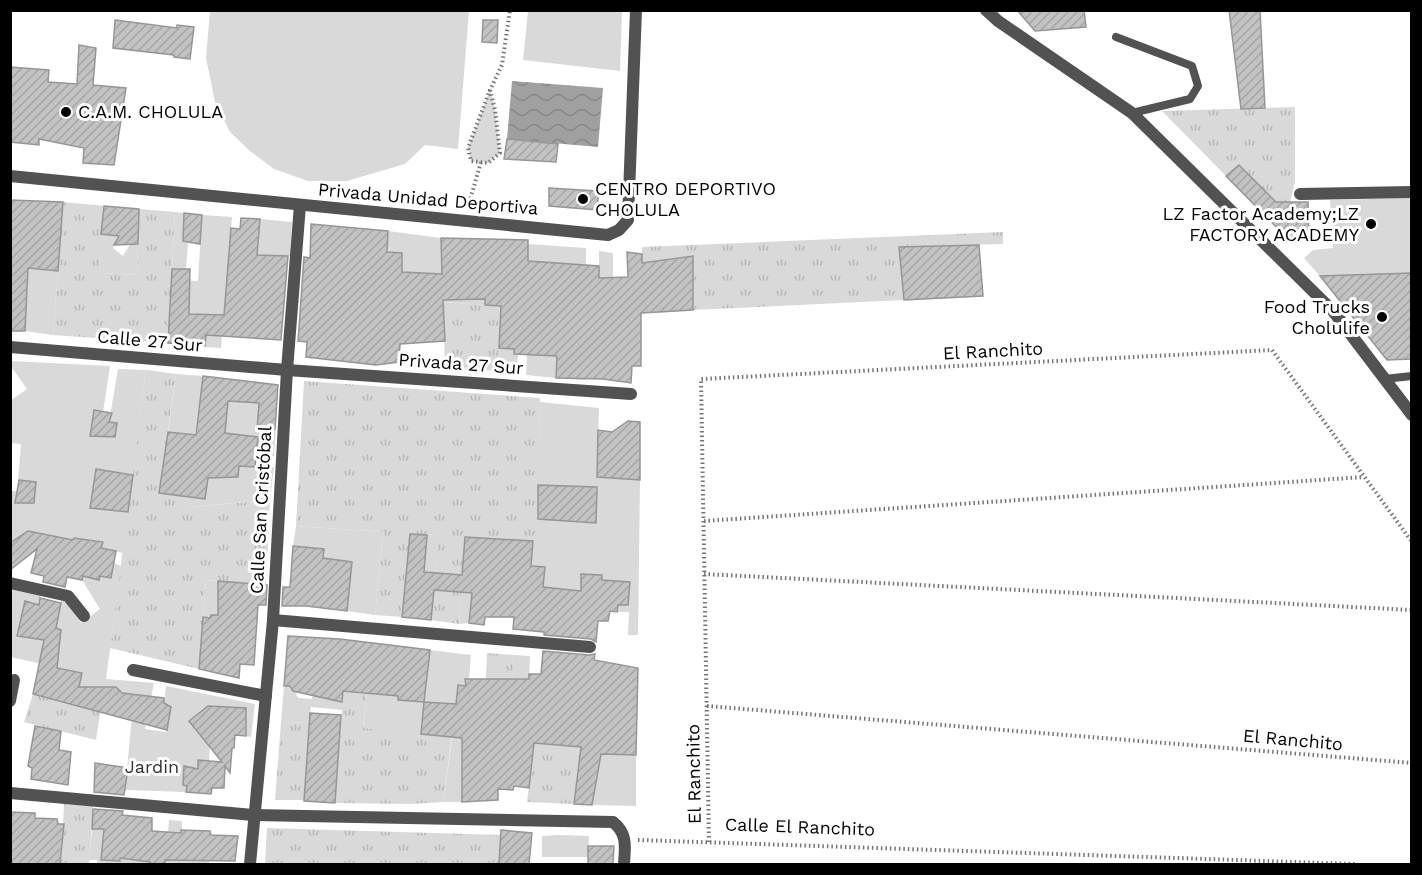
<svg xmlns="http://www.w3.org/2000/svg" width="1422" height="875" viewBox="0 0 1422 875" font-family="'Work Sans',sans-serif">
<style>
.grass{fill:url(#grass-tufts)}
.green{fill:#d9d9d9;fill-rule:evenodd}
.water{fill:url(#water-waves)}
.building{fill:url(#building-hatch);stroke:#969696;stroke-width:1.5}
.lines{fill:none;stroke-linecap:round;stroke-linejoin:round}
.path{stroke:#747474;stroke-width:4;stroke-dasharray:1.5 3;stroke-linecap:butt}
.service{stroke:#525252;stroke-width:8}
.minor{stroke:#525252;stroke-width:12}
.poi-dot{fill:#000;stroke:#fff;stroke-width:2}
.labels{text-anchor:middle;stroke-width:6;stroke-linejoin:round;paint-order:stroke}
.poi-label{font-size:18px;fill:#000;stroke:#fff;text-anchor:start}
.street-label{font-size:18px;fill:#000;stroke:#fff}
.park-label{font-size:18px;fill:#303030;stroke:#fff}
</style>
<defs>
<pattern id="grass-tufts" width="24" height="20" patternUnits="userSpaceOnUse" patternTransform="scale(1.5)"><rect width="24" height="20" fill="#d9d9d9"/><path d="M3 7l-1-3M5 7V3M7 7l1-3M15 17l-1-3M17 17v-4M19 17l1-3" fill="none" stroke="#b8b8b8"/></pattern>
<pattern id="water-waves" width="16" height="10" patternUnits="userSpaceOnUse" patternTransform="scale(1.5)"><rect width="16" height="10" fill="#a0a0a0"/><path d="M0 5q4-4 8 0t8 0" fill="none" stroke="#888"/></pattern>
<pattern id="building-hatch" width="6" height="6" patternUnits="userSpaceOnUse" patternTransform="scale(1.5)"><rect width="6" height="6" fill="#c2c2c2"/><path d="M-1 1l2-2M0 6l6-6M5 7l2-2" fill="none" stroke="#a5a5a5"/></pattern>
</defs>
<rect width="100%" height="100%" fill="#fff"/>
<g class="grass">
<polygon points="1295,107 1295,182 1290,202 1292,219 1239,165 1226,176 1162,111"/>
<polygon points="63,202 104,206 100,273 137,275 139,209 175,212 168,343 53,335"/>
<polygon points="1003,232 1003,244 899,247 904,300 693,310 693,256 669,259 667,312 642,313 642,247"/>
<polygon points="443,302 501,306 499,348 514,349 514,355 518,354 517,372 445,368"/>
<polygon points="146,370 176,374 159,493 175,495 176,485 191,479 187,497 189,507 270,500 266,585 206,580 199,669 110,648"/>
<polygon points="304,381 540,398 538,542 465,537 459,624 431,620 438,535 410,534 402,617 375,615 383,532 296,526"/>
<polygon points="347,640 373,643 363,727 452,737 443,802 411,804 335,803"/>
<polygon points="487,653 514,655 508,743 484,721"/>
<polygon points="33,694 76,706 101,708 96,740 24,722"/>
<polygon points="281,722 309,723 304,800 275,800"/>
<polygon points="534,743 581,747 574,804 527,802"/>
<polygon points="64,804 93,806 89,864 61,864"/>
<polygon points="267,828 501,835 499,864 265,864"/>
</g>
<g class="green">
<polygon points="210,11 469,11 458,149 425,145 405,164 347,181 308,181 274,169 250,151 230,132 215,102 206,58"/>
<polygon points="528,11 622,11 620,71 523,60"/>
<polygon points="490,90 495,110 500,153 488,163 471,161 468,148"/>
<polygon points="1411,198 1411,273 1320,276 1304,258 1313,250 1333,248 1330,200"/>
<polygon points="175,212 184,213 183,241 188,242 186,269 172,269"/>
<polygon points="202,215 232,217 221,348 205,347 207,315 189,314 189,308 170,305 172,280 198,281"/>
<polygon points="260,219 292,222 290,256 257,255"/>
<path d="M388,231L441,238L442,266L465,265L466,274L484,275L485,305L443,302L446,274L402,272L399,300L387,298L386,316L372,317L371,308H362V323H344V346L307,342L308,322H344L345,295L387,297ZM474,281V299H460L459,282Z"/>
<polygon points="101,234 119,236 113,248 123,256 130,244 138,244 137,275 100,273"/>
<polygon points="528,244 586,248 585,380 569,379 569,338 582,303 583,265 555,263 527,265"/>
<polygon points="599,251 613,253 613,278 599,278"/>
<polygon points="11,267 58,271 53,335 25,331 28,283"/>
<polygon points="527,354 557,356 556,378 526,375"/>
<polygon points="11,361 110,366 103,412 94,410 90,435 115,437 117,423 109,422 118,369 146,370 133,475 96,469 90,507 128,512 123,553 101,548 103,542 74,538 72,553 11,543 11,491 17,491 15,503 33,503 36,483 18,480 21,444 11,443 10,401 27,389 13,369 11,370"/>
<polygon points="176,374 203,376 195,435 168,432"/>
<polygon points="228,401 259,403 268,423 268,429 276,429 274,456 256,455 257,440 225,433"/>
<polygon points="540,402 599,408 597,476 640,480 638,635 628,635 629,612 617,612 618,605 628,605 630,582 602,580 602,575 582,574 581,591 560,596 561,589 543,587 545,567 531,566 533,541 538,541 538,519 596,522 597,487 538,485"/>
<polygon points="239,466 274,467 270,500 188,507 187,497 205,499 208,478 237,477"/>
<polygon points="296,526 383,532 375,615 347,611 352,562 323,558 324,549 293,546"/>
<polygon points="427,535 439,535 435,572 424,572"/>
<polygon points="114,563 121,566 106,679 154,683 145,729 166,732 171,707 164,703 166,686 255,704 251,737 246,736 246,708 214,706 211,710 206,707 189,721 210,747 209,761 198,760 198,769 184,766 183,784 187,786 186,792 125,790 134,695 122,693 116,687 104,687 101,708 76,706 82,673 11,657 11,589 41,595 39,605 25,602 17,636 59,642 61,630 56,628 61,600 68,603 81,623 100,609 82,580 83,576 99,580 100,576 111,577"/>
<polygon points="206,580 218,581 218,609 258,614 256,631 228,616 211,615 210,618 203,617"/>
<polygon points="461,592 472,593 469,623 459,624"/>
<polygon points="430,650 471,655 469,679 465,679 466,686 458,685 457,695 462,696 481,740 462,739 461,750 501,754 463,777 462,802 443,802 455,720 424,702 421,734 363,728 367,693 398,696 398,700 424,702"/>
<polygon points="514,655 530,656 529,679 512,678"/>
<polygon points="344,684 342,710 311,707 309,723 341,727 339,745 308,741 309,723 281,722 284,686 295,686 298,689 296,695 299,698 312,699 313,691"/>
<polygon points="601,754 636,755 636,806 592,805"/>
<polygon points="169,820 182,821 181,860 210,860 209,864 165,864 165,854 174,833 168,832"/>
<polygon points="92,829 104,829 102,843 111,843 110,861 120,861 121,855 150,858 150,864 97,864 97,860 89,860"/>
<polygon points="559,835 589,836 588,857 542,857 542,836"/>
</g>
<polygon class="water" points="512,81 603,88 598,147 507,139"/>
<g class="building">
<polygon points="1017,10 1084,10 1086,27 1035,31"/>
<polygon points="1229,10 1260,10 1265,108 1241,109"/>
<polygon points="115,20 177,28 177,25 194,27 190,59 174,57 174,55 113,48"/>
<polygon points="483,20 498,20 497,43 482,42"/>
<polygon points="79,45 96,48 93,85 126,88 114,165 83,163 84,148 39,139 39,145 10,142 10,67 49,70 48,82 77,84"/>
<polygon points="507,139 558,144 556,162 504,159"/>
<polygon points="1239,165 1276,202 1308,202 1309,237 1293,237 1289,240 1226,176"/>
<polygon points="549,188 598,191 598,210 549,206"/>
<polygon points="10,200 63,202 58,271 28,268 25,331 10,331"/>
<polygon points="104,206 139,209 138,244 114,245 119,236 101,234"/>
<polygon points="184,213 202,215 200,244 183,241"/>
<polygon points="241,218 260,219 257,255 288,256 281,340 206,335 205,346 168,343 172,269 190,269 189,314 224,315 231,228 240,229"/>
<polygon points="311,224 388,231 387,252 402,253 402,272 442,274 441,238 528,240 528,261 599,266 599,278 628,277 627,252 642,254 642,263 693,256 693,310 641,313 641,366 632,366 631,383 603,379 556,378 557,356 514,354 514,349 499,348 501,306 485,305 485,299 443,300 445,341 400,344 399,362 376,365 306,357 307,342 298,341 304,257 310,258"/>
<polygon points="979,245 983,296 904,300 899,247"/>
<polygon points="1412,273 1412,359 1387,360 1320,276"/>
<polygon points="203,376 278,385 275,429 257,430 259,403 228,401 225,433 258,437 255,467 239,466 238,477 208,478 205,499 159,493 168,432 196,435"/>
<polygon points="94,410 112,413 109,422 117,423 115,437 90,436"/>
<polygon points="628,421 640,422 640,480 597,477 598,430 612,432"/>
<polygon points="96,469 133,475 128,512 90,508"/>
<polygon points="19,480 36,482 34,503 15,503"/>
<polygon points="538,485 597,487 596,523 538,519"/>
<polygon points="28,531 73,540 74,538 103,542 101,548 116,551 111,578 100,576 99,580 83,576 82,580 67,577 65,587 43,582 44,576 31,573 37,549 10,570 10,543"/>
<polygon points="410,534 427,535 424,572 462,575 465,537 533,541 531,566 545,567 543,587 581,591 581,574 602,575 602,580 630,582 628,605 618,605 617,612 610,611 608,621 598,621 596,642 591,639 544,635 544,632 513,629 514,617 485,617 484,625 469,623 472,593 434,590 431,620 402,617"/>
<polygon points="293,546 324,549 323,558 352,562 347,611 306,606 282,606 283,587 290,587"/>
<polygon points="218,581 267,585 266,605 258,605 254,665 240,664 239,678 199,669 203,617 210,618 211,615 218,615"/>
<polygon points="40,598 61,603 56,628 61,630 57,668 82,673 79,687 116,687 122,693 164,698 164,703 171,707 167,730 33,694 44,640 17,636 25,601 39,605"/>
<polygon points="288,636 340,639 430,650 424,702 398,700 398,696 343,691 342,702 293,691 290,686 284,686"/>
<polygon points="543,651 589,655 595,654 594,660 638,668 636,755 601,754 592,805 574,804 581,747 534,743 529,788 514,786 513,790 498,789 498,800 462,802 462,738 421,734 424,702 456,704 458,685 466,686 465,679 529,679 529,674 541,674"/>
<polygon points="208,706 246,708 246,736 235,735 234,748 232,748 230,773 225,766 224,788 212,788 211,794 186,792 187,786 183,785 184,766 198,769 198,760 222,762 189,721"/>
<polygon points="310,713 341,715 335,803 304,801"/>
<polygon points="35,726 61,731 59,750 71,752 68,785 31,779 32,768 28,766"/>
<polygon points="95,763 128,768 124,795 94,792"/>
<polygon points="93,809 123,811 122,815 152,818 152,831 181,833 181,830 210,831 211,835 238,836 235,861 165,860 165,864 150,864 150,862 120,858 120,861 101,860 104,829 92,829"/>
<polygon points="10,812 35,813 35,818 57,819 58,824 64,824 60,864 10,864"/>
<polygon points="501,830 532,833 529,864 499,864"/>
<polygon points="588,846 614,846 613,864 588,864"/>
</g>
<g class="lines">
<g class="path">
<polyline points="490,90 495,110 500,153 488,163 471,161 468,148 490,90 502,65 510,10"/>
<polyline points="468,207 481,162"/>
<polyline points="704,521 1364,477"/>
<polyline points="704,574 1412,610"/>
<polyline points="707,706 1412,763"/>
<polyline points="638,840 1355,864"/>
<polyline points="709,842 701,379 1272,350 1412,542"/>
</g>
<g class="service">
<polyline points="1116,37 1192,66 1198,86 1190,99 1132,113"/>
<polyline points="1384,379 1412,376"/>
</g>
<g class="minor">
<polyline points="986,10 998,21 1132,113 1333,311 1412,415"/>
<polyline points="10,176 608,235 619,230 628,220 636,10"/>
<polyline points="1300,194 1412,192"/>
<polyline points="10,347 287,370 631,394"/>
<polyline points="10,583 68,596 84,616"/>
<polyline points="273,620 590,647"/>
<polyline points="133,670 266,696"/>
<polyline points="10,701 14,680"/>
<path d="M10,793L253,815L613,822C628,834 625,847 624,864"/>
<polyline points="250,864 273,620 287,370 300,205"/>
</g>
</g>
<g class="poi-dot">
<circle cx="66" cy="112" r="6"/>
<circle cx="583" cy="199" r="6"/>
<circle cx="1371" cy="224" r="6"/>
<circle cx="1382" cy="317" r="6"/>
</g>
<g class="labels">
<g class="poi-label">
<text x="78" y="118">C.A.M. CHOLULA</text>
<text x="595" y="195">CENTRO DEPORTIVO<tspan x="595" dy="21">CHOLULA</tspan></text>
<text x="1359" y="220" text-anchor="end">LZ Factor Academy;LZ<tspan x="1359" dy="21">FACTORY ACADEMY</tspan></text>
<text x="1370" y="313" text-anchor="end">Food Trucks<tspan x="1370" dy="21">Cholulife</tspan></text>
</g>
<g class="street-label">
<text transform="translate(428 199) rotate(5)" y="6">Privada Unidad Deportiva</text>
<text transform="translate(150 341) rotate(5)" y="6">Calle 27 Sur</text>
<text transform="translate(993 351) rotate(-3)" y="6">El Ranchito</text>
<text transform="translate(461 364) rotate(4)" y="6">Privada 27 Sur</text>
<text transform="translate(261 510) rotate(-87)" y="6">Calle San Cristóbal</text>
<text transform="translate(1293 740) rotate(5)" y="6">El Ranchito</text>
<text transform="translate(694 774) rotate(-91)" y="6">El Ranchito</text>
<text transform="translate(800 827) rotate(2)" y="6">Calle El Ranchito</text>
</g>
<g class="park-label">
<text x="152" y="773">Jardin</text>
</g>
</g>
<rect width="1422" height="875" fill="none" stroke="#000000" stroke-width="24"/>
</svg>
